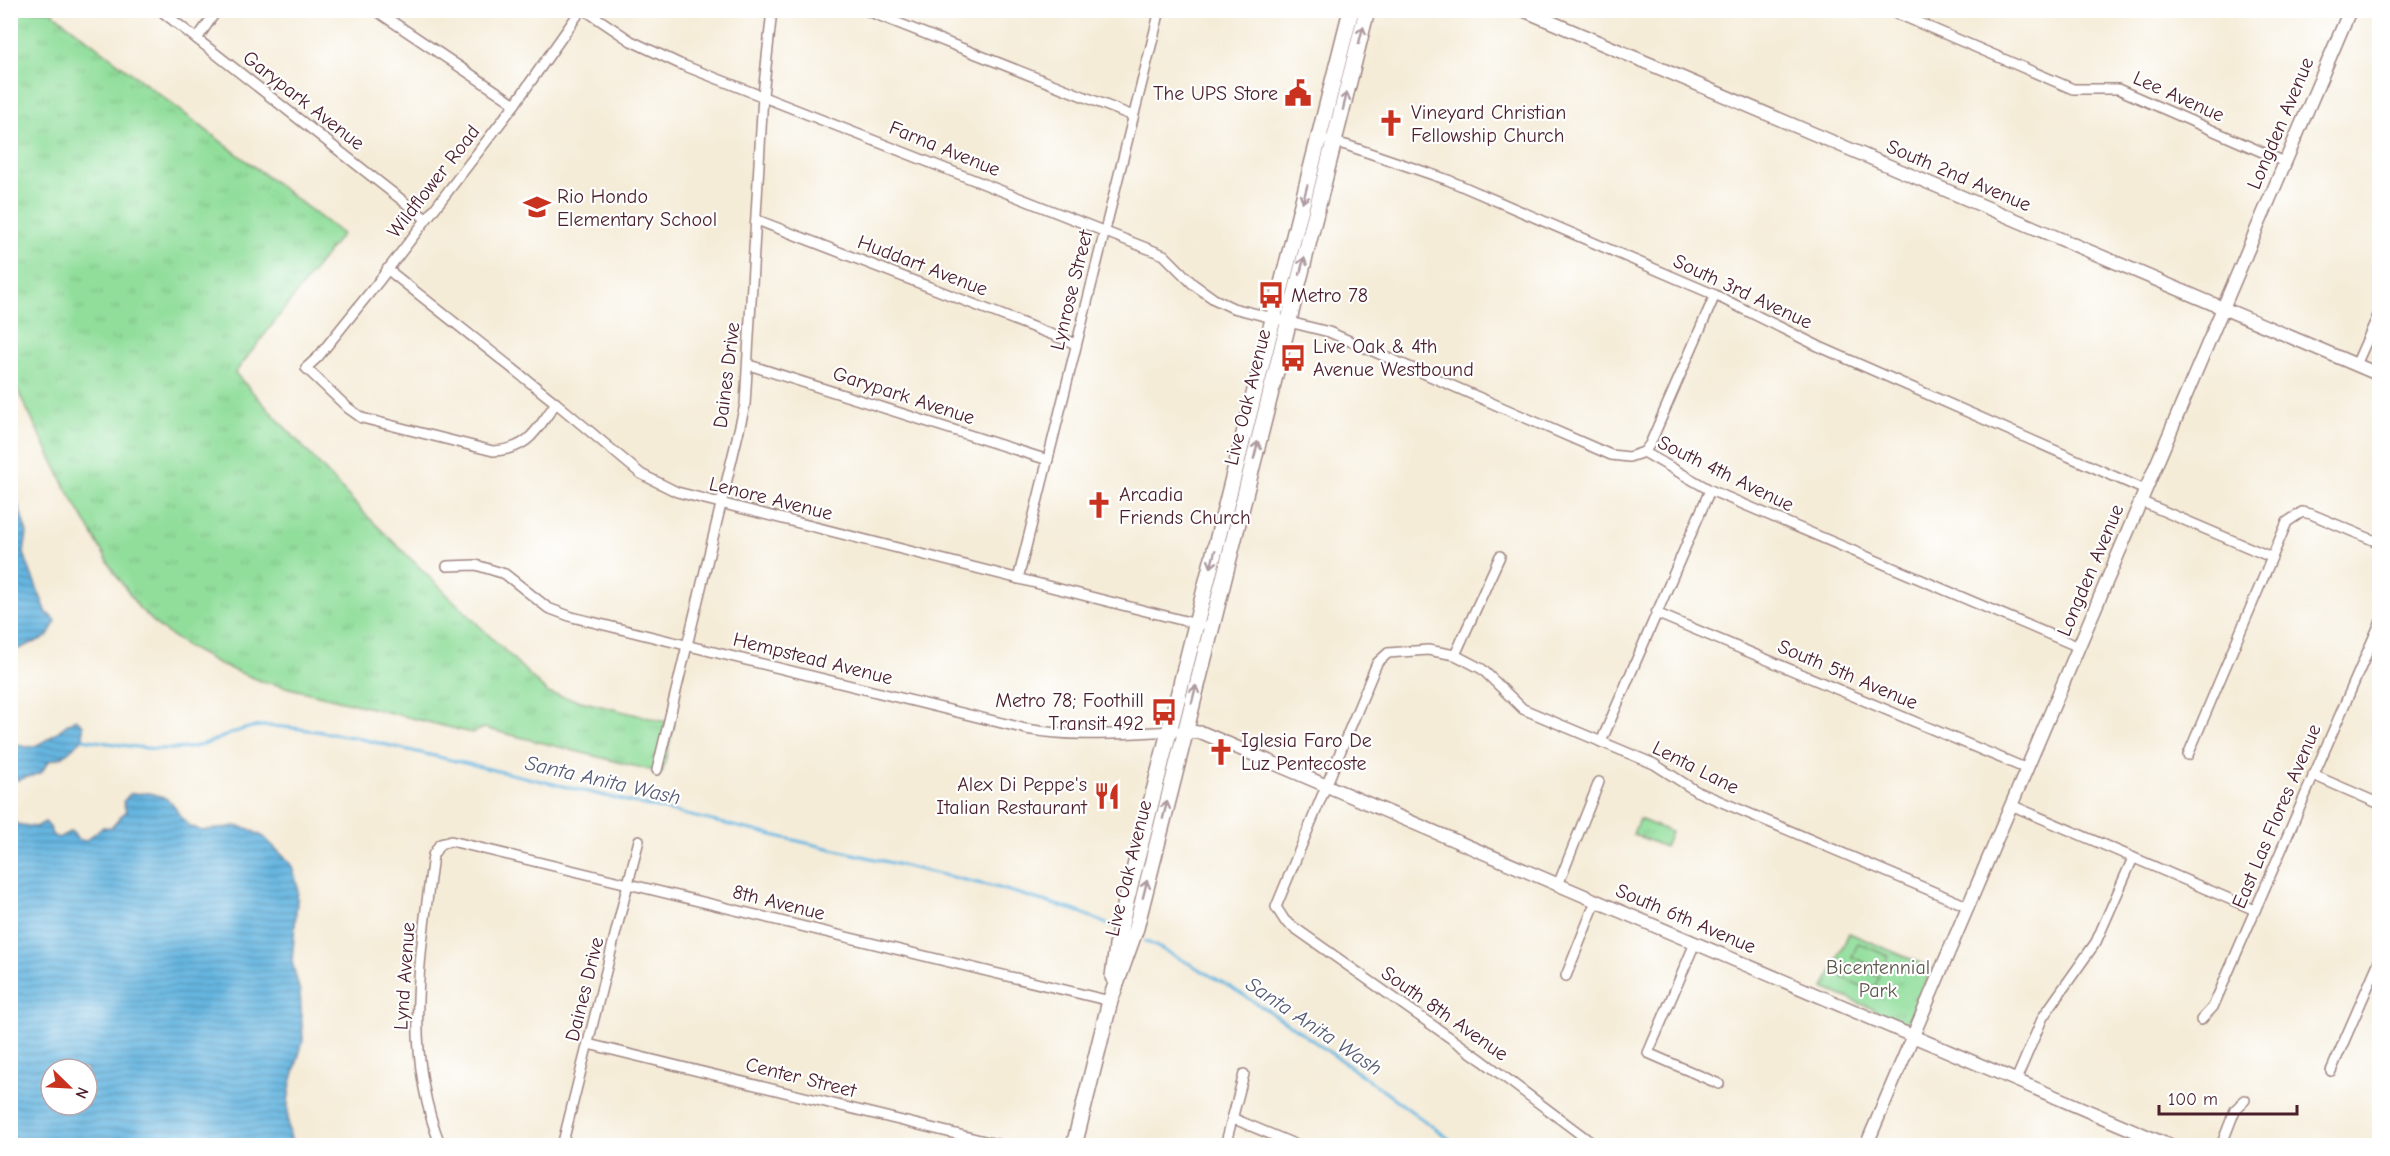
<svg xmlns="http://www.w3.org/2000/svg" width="2390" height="1156" viewBox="0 0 2390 1156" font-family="'Comic Neue',sans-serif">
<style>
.grass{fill:url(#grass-tufts);stroke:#6e7e63;stroke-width:1.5}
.pitch{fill:#91de9b;stroke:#6e7e63;stroke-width:1.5}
.water{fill:url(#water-rules);stroke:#586a86;stroke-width:1.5;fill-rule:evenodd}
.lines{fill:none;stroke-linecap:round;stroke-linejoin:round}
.stream{stroke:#65b5e0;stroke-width:3}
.minor-casing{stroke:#a08682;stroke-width:12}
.tertiary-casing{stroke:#a08682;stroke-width:15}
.primary-casing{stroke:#a08682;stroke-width:18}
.minor{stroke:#fff;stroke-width:9}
.tertiary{stroke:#fff;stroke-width:12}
.primary{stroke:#fff;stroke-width:15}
.oneway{stroke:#ae9aa0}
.labels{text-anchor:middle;stroke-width:4.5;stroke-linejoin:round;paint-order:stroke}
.poi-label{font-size:20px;fill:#4a1f2b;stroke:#fff;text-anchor:start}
.street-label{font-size:20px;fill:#4a1f2b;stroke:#fff}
.park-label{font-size:20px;fill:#5f584d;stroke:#fff}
.water-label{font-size:21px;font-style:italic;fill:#555b73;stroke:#fff}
</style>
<defs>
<pattern id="grass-tufts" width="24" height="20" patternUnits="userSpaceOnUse" patternTransform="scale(1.5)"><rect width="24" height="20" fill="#91de9b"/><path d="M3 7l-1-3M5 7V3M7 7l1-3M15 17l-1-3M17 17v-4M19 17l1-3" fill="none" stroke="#7fbe86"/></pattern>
<pattern id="water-rules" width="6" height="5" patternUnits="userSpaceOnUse" patternTransform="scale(1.5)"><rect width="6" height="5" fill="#65b5e0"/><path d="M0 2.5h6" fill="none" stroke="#5593b6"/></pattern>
</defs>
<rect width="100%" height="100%" fill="#fff"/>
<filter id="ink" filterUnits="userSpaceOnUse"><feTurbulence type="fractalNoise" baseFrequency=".0167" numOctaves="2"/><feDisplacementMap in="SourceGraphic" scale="12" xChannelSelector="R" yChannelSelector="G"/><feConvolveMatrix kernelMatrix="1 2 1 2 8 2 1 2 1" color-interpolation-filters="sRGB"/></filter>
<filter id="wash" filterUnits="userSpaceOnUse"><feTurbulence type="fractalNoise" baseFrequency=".008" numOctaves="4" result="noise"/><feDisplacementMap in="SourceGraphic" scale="24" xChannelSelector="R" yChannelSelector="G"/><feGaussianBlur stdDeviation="1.35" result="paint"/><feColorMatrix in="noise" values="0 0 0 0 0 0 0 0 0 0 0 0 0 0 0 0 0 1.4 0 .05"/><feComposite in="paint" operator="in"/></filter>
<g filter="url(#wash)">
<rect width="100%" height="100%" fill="#f5ecd8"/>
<g class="grass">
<polygon points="10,11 50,11 342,234 235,373 363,512 548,693 674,724 662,773 484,728 472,733 261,681 223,666 188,647 160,628 139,608 114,572 66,488 11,377"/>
<polygon points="1639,819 1671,832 1665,847 1633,834"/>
<polygon points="1849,933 1932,968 1908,1022 1903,1022 1824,988"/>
</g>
<g class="pitch">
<polygon points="1858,943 1888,956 1882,970 1852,957"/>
<polygon points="1849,964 1879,977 1873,991 1843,978"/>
</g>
<g class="water">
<polygon points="11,483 27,533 24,553 29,568 47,613 56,621 47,637 11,652"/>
<path d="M76,719L83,725V739L62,757L49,761L41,773L11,782V739C33,762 56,729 76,719Z"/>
<path d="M149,793L164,797L172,803L181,817L190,826L202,831L235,826L247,828L264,837L292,865L298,888L292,962L300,992L303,1041L291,1083L288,1102V1124L292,1145H11V812L16,824L36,827L45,822L50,827L52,835L58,838L72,831L77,839L85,841L103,827L111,828L126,811L123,802L130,794ZM51,1069H87V1105H51Z"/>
</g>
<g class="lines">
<g class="stream">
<path d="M83,739C117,744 153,752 188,748C214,745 235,727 262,726C290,725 324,733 353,737L999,888L1080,912L1111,926"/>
<path d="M1145,941C1258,995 1357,1072 1459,1146"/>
</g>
</g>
</g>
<g filter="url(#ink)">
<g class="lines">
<defs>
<g id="minor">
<polyline points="160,10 426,219"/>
<polyline points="375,10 515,104"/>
<polyline points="585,10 631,41 680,64 1164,255 1193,284 1214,299 1233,308 1329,332 1611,455 1629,457 1644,452 1710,490 2079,647"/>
<polyline points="865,10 1133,116"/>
<polyline points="1889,10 2073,89 2118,89 2285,162"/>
<polyline points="197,39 217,10"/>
<polyline points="1320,138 1349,146 1448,180 1715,295 1820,347 2145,490"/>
<polyline points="757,220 1076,344"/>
<polyline points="387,269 556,403 641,474 677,492 1201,625"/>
<polyline points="749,365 1048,460"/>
<polyline points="2356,365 2380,311"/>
<path d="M556,403C536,430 530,449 493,451L362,418L348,408L306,368L318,357L379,281L515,104L581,10"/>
<polyline points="1644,452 1650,444 1715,295"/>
<polyline points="2140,501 2271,557"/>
<polyline points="1500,556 1455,655 1428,650 1388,653 1377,663 1276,907 1285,921 1483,1061 1596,1146"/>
<path d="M447,566L476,565L505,574L548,608L572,617L1026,729C1082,739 1129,732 1185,731"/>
<polyline points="1018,579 1160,10"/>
<polyline points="1656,613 2027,769"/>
<polyline points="1455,655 1482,669 1523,709 1654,764 1696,791 1967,906"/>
<polyline points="1601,742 1710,490"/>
<polyline points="2188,755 2287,522 2302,512 2311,514 2380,543"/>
<polyline points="657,770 745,405 763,95 772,10"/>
<polyline points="2313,775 2380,804"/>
<polyline points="2011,805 2255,910"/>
<polyline points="1558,885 1599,782"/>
<polyline points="1695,943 1648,1053 1719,1084"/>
<polyline points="1566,976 1596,901"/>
<polyline points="2201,1020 2213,1007 2380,623"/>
<polyline points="588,1044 1005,1146"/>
<polyline points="2331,1071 2380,959"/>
<polyline points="2016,1080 2043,1017 2096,942 2133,858"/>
<polyline points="1232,1118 1299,1146"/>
<path d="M441,1146C402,1052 421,952 433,855L440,844L451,841L1110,1001"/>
<polyline points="562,1146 639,840"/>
<polyline points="1225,1146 1244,1074"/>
<polyline points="2221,1146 2235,1110 2245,1100"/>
</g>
<g id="tertiary">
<polyline points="1523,10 2380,375"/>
<polyline points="1185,731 1203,733 2170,1146"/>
<polyline points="1866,1146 2350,10"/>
</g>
<g id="primary">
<polyline points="1113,977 1118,938 1125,906 1351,10"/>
<polyline points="1074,1146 1110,1001 1136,928 1367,10"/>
</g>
</defs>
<use href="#minor" class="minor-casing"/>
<use href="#tertiary" class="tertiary-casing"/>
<use href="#primary" class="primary-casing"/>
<use href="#minor" class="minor"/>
<use href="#tertiary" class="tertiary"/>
<use href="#primary" class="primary"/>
</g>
<defs><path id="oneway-shaft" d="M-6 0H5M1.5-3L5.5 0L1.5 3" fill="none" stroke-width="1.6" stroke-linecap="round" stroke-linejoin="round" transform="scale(1.5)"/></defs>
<g class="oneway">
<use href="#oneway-shaft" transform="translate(1361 35) rotate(-76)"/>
<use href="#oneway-shaft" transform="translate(1345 101) rotate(-76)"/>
<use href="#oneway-shaft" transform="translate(1305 194) rotate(105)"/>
<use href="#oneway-shaft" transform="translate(1302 266) rotate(-75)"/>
<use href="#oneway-shaft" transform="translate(1256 450) rotate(-76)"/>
<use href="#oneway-shaft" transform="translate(1213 559) rotate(104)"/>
<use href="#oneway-shaft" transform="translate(1194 694) rotate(-76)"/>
<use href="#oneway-shaft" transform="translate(1165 810) rotate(-76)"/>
<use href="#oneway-shaft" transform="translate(1145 889) rotate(-76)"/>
</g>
</g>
<defs>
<symbol id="civic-bare" viewBox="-9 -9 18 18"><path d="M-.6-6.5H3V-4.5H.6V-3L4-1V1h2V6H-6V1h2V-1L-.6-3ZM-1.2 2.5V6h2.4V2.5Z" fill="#c8321e" stroke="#fff" stroke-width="2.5" paint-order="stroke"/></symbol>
<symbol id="church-bare" viewBox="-9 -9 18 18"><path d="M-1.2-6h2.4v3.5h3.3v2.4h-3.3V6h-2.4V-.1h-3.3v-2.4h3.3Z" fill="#c8321e" stroke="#fff" stroke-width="2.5" paint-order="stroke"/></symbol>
<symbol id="school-bare" viewBox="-9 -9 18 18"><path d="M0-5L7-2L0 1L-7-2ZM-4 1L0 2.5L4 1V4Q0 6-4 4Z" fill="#c8321e" stroke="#fff" stroke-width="2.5" paint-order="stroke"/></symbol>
<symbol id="bus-bare" viewBox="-9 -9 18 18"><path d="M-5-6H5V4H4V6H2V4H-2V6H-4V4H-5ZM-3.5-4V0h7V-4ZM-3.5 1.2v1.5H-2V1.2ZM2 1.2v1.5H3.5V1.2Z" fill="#c8321e" stroke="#fff" stroke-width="2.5" paint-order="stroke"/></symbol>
<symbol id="restaurant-bare" viewBox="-9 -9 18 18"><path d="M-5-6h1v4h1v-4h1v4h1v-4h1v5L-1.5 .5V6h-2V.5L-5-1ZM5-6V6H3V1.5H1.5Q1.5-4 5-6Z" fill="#c8321e" stroke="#fff" stroke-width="2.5" paint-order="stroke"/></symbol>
</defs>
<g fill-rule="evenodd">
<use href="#civic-bare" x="1279" y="74" width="38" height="38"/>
<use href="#church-bare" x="1372" y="104" width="38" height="38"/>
<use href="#school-bare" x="518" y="188" width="38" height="38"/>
<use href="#bus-bare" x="1252" y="276" width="38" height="38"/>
<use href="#bus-bare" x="1274" y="339" width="38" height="38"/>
<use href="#church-bare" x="1080" y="486" width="38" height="38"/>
<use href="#bus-bare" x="1145" y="693" width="38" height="38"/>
<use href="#church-bare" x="1202" y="733" width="38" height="38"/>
<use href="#restaurant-bare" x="1088" y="777" width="38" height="38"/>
</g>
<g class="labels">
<g class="poi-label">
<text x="1278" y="100" text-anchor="end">The UPS Store</text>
<text x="1411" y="119">Vineyard Christian<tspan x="1411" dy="23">Fellowship Church</tspan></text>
<text x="557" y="203">Rio Hondo<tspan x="557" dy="23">Elementary School</tspan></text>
<text x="1291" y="302">Metro 78</text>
<text x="1313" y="353">Live Oak &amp; 4th<tspan x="1313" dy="23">Avenue Westbound</tspan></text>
<text x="1119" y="501">Arcadia<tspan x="1119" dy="23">Friends Church</tspan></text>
<text x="1144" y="707" text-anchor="end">Metro 78; Foothill<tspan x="1144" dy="23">Transit 492</tspan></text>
<text x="1241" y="747">Iglesia Faro De<tspan x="1241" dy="23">Luz Pentecoste</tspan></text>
<text x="1087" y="791" text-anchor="end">Alex Di Peppe's<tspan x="1087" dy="23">Italian Restaurant</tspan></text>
</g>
<g class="street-label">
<text transform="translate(2179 96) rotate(24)" y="7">Lee Avenue</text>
<text transform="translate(304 100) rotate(38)" y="7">Garypark Avenue</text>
<text transform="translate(2280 123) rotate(-67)" y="7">Longden Avenue</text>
<text transform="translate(945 148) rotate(22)" y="7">Farna Avenue</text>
<text transform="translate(1959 175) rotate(23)" y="7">South 2nd Avenue</text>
<text transform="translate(433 181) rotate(-52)" y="7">Wildflower Road</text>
<text transform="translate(923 265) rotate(21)" y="7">Huddart Avenue</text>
<text transform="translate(1071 290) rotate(-76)" y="7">Lynrose Street</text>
<text transform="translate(1743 291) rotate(25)" y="7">South 3rd Avenue</text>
<text transform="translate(726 375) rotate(-83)" y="7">Daines Drive</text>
<text transform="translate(904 395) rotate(18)" y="7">Garypark Avenue</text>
<text transform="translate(1247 397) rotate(-76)" y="7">Live Oak Avenue</text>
<text transform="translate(1726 473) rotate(26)" y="7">South 4th Avenue</text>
<text transform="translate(771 498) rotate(14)" y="7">Lenore Avenue</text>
<text transform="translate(2090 570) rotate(-67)" y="7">Longden Avenue</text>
<text transform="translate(813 658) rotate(14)" y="7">Hempstead Avenue</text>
<text transform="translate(1848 674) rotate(23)" y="7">South 5th Avenue</text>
<text transform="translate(1696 767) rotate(27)" y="7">Lenta Lane</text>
<text transform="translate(2276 816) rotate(-67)" y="7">East Las Flores Avenue</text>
<text transform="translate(1128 868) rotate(-76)" y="7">Live Oak Avenue</text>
<text transform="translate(779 902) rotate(14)" y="7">8th Avenue</text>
<text transform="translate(1686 918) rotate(23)" y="7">South 6th Avenue</text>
<text transform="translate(404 976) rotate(-86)" y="7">Lynd Avenue</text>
<text transform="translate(584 989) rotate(-76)" y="7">Daines Drive</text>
<text transform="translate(1445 1013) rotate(35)" y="7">South 8th Avenue</text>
<text transform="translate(801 1077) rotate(14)" y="7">Center Street</text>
</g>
<g class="park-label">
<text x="1878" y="974">Bicentennial<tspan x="1878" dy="23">Park</tspan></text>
</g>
<g class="water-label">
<text transform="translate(603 780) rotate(13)" y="7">Santa Anita Wash</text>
<text transform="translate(1314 1026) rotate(34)" y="7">Santa Anita Wash</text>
</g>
</g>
<rect width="2390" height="1156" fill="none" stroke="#fff" stroke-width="36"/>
<g transform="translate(69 1087) rotate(114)"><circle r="28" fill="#ffffff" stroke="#b7a5aa" stroke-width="1.5"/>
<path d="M0-4.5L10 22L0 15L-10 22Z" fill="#c8321e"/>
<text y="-9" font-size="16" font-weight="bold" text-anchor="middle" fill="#4a1f2b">N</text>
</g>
<path d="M2159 1105v9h138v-9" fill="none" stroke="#4a1f2b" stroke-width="3"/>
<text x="2168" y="1105" font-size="18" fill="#4a1f2b" stroke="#ffffff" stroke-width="4.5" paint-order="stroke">100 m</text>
</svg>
